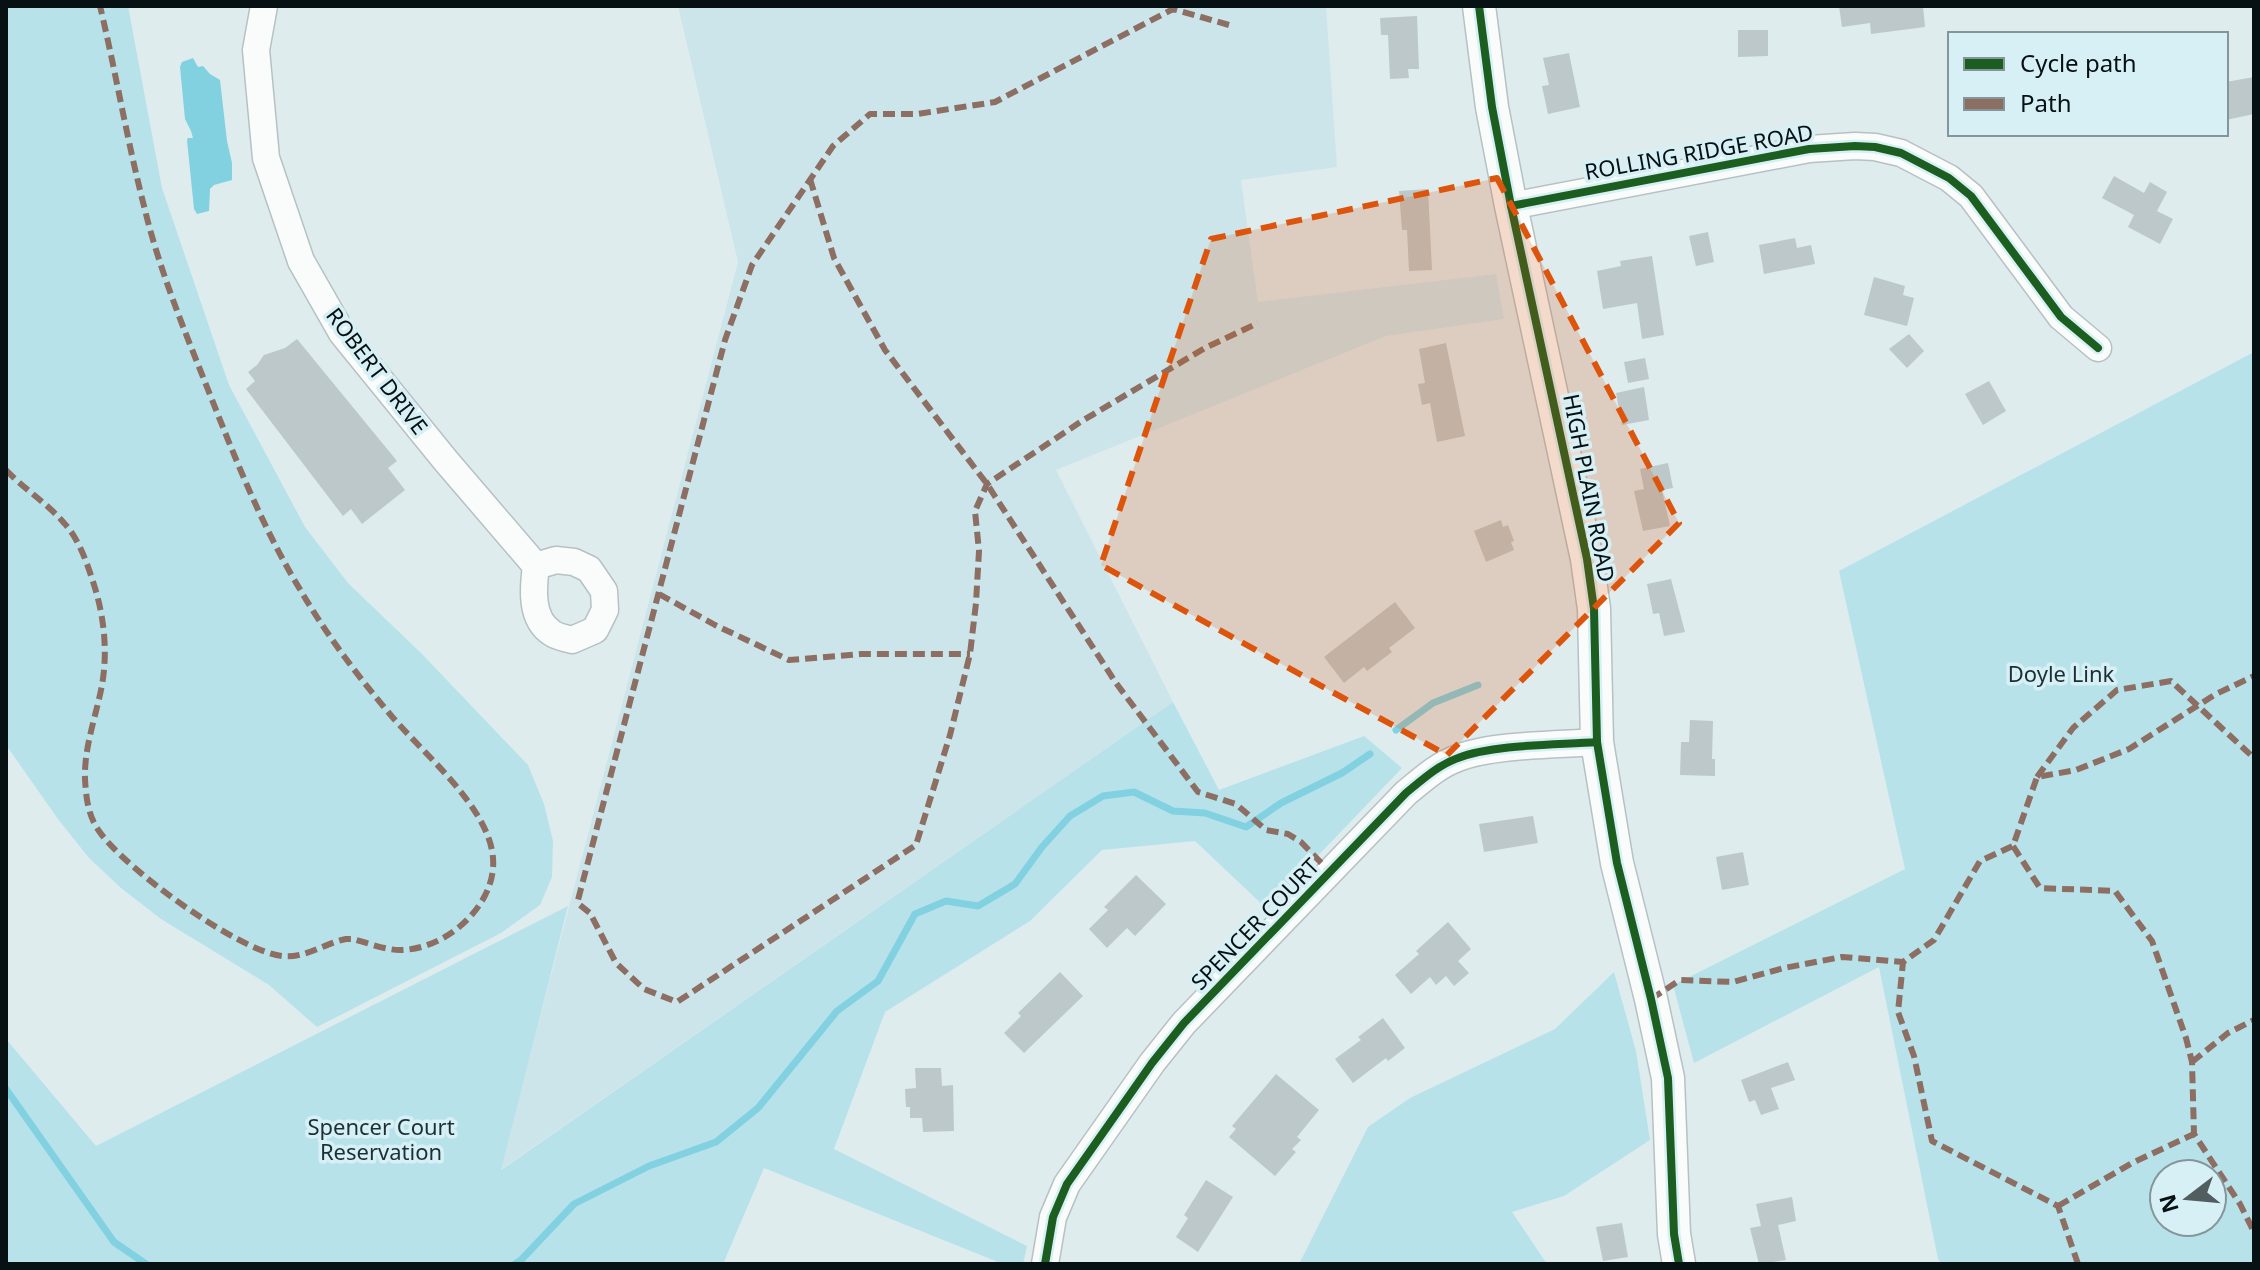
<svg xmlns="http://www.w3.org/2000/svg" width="2260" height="1270" viewBox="0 0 2260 1270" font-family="'Noto Sans',sans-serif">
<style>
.built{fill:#cce5eb}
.green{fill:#b8e2ea;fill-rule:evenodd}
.water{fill:#81d1e1}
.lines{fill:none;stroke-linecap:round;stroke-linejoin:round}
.stream{stroke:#81d1e1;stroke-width:7}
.building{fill:#bdc8ca}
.minor-casing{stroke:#b6c1c4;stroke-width:29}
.tertiary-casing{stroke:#b6c1c4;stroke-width:35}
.minor{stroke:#fafcfc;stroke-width:26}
.tertiary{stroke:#fafcfc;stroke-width:32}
.quiet{stroke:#8d6e63;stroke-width:6;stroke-dasharray:12 6;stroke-linecap:butt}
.cycleway-casing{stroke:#d7f0f5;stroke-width:13}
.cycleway{stroke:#1b5e20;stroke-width:8}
.marked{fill:#dd550c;fill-opacity:0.2;stroke:#dd550c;stroke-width:6;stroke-dasharray:16 10;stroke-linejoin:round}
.labels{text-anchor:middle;stroke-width:7;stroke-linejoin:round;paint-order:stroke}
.street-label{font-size:22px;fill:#071012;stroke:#d7f0f5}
.park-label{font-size:22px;fill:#1b2f34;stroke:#d7f0f5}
</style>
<rect width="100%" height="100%" fill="#deecee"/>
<polygon class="built" points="678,6 1326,6 1337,167 1241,180 1258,302 1496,274 1504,319 1386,336 1056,470 1173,702 500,1170 738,262"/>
<g class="green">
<polygon points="6,6 128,6 162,188 229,385 305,527 348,583 422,654 528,765 544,804 553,841 552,877 540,905 501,933 317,1027 269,985 161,919 121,888 89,858 58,819 6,745"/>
<path d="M2254,352V1264H1942L1938,1259L1879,967L1694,1063L1673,985L1905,869L1839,571ZM2164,1174H2212V1222H2164Z"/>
<polygon points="1173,702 1219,790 1364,736 1402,768 1267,909 1195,841 1102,850 1030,921 885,1012 834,1149 1027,1246 1023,1264 1003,1264 764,1168 723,1264 6,1264 6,1039 96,1146 568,906 501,1170"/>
<polygon points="1614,972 1636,1051 1650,1140 1564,1196 1512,1212 1547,1264 1299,1264 1368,1127 1410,1098 1555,1029"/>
</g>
<polygon class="water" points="193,58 198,67 203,66 210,74 220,80 227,141 232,163 232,180 214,185 210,189 209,211 197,214 194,209 187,140 188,138 193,138 191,131 185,119 180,67 182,62"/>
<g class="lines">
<g class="stream">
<polyline points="1396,730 1433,703 1478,685"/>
<polyline points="6,1089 114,1242 146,1264"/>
<polyline points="515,1264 522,1259 574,1204 649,1166 716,1142 758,1108 837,1011 878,981 915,914 946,901 978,906 1015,884 1042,847 1070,816 1103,796 1134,792 1173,811 1205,813 1246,827 1281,803 1342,773 1370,754"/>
</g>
</g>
<g class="building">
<polygon points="1839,6 1923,6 1925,27 1871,34 1870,23 1842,27"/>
<polygon points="1417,16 1419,69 1408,69 1409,78 1390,79 1388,35 1381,35 1380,18"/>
<polygon points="1738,30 1768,30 1768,56 1738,57"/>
<polygon points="1569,53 1580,107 1548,114 1542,86 1549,85 1543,58"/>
<polygon points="2254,77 2254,114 2226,120 2226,82"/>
<polygon points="2114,176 2144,193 2150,182 2167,192 2157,211 2173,219 2160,244 2128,227 2134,215 2102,198"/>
<polygon points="1428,189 1432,270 1409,271 1407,230 1402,230 1399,191"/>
<polygon points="1708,232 1714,262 1696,266 1689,236"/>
<polygon points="1795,238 1797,248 1811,245 1815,264 1764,274 1759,245"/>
<polygon points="1652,256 1664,335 1642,339 1637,303 1603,309 1597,271 1621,266 1620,261"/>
<polygon points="1874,277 1905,286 1903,295 1914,298 1907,326 1864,315"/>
<polygon points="1909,334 1924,351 1907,368 1889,349"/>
<polygon points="297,339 397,461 388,468 405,490 362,524 351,509 343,516 246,389 255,381 248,372 257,365 264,355 285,348"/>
<polygon points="1446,343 1465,436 1437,442 1430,403 1422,405 1418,384 1425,383 1419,349"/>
<polygon points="1645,358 1649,379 1628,383 1624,362"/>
<polygon points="1989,381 2006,411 1983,425 1965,394"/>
<polygon points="1644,387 1649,420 1622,425 1616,393"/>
<polygon points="1668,463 1673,488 1662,490 1670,526 1643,531 1634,491 1644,489 1640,469"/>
<polygon points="1501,520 1503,527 1508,525 1514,541 1511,542 1514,550 1486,562 1474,531"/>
<polygon points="1671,579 1685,632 1664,636 1659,613 1653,614 1647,584"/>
<polygon points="1395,602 1415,628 1389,648 1392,652 1367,671 1364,667 1344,683 1324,657"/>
<polygon points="1690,720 1713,721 1712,759 1715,759 1715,776 1680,775 1681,742 1689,742"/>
<polygon points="1533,816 1538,843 1484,852 1479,824"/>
<polygon points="1743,852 1749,885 1722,890 1716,857"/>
<polygon points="1136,875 1166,904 1135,936 1127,928 1107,948 1089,929 1108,910 1104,907"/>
<polygon points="1448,922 1471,949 1458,961 1469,973 1454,986 1446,976 1436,985 1430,977 1411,994 1395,975 1419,954 1416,951"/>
<polygon points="1060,972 1083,996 1024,1053 1004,1033 1021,1016 1018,1013"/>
<polygon points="1383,1018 1405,1048 1388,1061 1386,1058 1353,1083 1335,1059 1361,1040 1358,1037"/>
<polygon points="1788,1062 1795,1080 1771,1088 1779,1109 1761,1115 1755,1100 1749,1102 1741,1080"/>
<polygon points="915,1068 941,1068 942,1086 953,1085 954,1131 923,1132 922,1118 910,1118 910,1107 906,1107 905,1089 916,1088"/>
<polygon points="1276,1074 1319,1110 1297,1137 1301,1140 1292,1149 1296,1152 1275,1176 1229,1137 1236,1129 1232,1126"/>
<polygon points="1206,1180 1233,1197 1198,1252 1176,1237 1188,1218 1184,1215"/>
<polygon points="1792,1197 1796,1221 1778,1225 1786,1260 1759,1264 1750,1228 1761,1226 1756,1204"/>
<polygon points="1622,1223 1628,1257 1603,1261 1596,1227"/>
</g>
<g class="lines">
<defs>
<g id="minor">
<polyline points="264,6 256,50 266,158 301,261 342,333 446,461 536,566"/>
<polyline points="1511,206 1809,149 1855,146 1875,147 1901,153 1949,178 1971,196 2061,317 2098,348"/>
<path d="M556,560L574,562L589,569L604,591L605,610L595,630L572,640C566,638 557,637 552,633C530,619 533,588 536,566Z"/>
<path d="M1045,1264L1053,1217L1067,1184L1152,1063L1184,1023L1406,793C1422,780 1438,765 1458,758C1494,744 1558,745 1597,742"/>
</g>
<polyline id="tertiary" points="1479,6 1492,107 1511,206 1587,559 1594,609 1597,742 1617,863 1651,999 1668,1078 1674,1234 1679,1264"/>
</defs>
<use href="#minor" class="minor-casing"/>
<use href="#tertiary" class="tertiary-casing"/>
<use href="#minor" class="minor"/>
<use href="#tertiary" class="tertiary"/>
<g class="quiet">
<polyline points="1229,25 1173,9 995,102 917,114 870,114 833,146 752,265 725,340 578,900 580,905 590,913 616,963 644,989 677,1002 916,845 950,735 970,654 976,603 979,551 975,511 987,484 1082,421 1205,348 1258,323"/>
<polyline points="810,179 834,258 885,350 987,484 1116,683 1198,792 1236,804 1266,830 1288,834 1301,842 1330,872"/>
<path d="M6,470C24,489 47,503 64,523C80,540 88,566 95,588C105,621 108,657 101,690C95,719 84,749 85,779C86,797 88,816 99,831C124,868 238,951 282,956C304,959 325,943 346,939H353C368,943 385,950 400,950C446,950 497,905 493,858C489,806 421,752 389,713C357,675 326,634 301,591C260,524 232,450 203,377C181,322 158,265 144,206C127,140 116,73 100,6"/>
<polyline points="659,594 715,625 789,660 861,654 970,654"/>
<polyline points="2037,777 2073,728 2117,690 2171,681 2254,758"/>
<polyline points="2013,846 2040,888 2115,891 2152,941 2186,1038 2192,1062 2194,1134 2240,1204 2254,1232"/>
<polyline points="1651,999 1680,980 1733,982 1784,968 1842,957 1903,962"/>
<polyline points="2192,1062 2228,1033 2254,1020"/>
<polyline points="2058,1206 2132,1163 2194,1134"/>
<polyline points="2078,1264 2058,1206 1932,1141 1914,1056 1898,1012 1903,962 1934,940 1980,861 2013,846 2037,777 2076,770 2129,749 2216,694 2254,676"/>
</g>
<defs>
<g id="cycleway">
<polyline points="1479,6 1492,107 1511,206 1587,559 1594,609 1597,742 1617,863 1651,999 1668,1078 1674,1234 1679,1264"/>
<polyline points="1511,206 1809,149 1855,146 1875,147 1901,153 1949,178 1971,196 2061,317 2098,348"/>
<path d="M1045,1264L1053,1217L1067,1184L1152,1063L1184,1023L1406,793C1422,780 1438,765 1458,758C1494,744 1558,745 1597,742"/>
</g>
</defs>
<use href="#cycleway" class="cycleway-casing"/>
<use href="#cycleway" class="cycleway"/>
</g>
<path class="marked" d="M1497,178L1679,523L1447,755L1101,565L1211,239Z"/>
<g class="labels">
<g class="street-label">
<text transform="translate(1699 152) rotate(-10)" y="8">ROLLING RIDGE ROAD</text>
<text transform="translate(377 371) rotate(53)" y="8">ROBERT DRIVE</text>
<text transform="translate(1589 488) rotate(79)" y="8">HIGH PLAIN ROAD</text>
<text transform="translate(1255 924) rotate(-46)" y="8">SPENCER COURT</text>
</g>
<g class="park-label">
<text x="2061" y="682">Doyle Link</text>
<text x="381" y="1135">Spencer Court<tspan x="381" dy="25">Reservation</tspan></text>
</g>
</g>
<rect width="2260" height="1270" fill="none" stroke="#071012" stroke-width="16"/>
<rect x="1948" y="32" width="280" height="104" fill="#d7f0f5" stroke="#84969a" stroke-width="2"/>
<rect x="1964" y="58" width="40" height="12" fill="#1b5e20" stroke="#84969a" stroke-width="2"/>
<text x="2020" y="72" font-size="24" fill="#071012">Cycle path</text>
<rect x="1964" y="98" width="40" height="12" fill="#8d6e63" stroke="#84969a" stroke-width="2"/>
<text x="2020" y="112" font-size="24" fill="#071012">Path</text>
<g transform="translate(2188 1198) rotate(254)"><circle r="38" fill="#d7f0f5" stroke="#84969a" stroke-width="2"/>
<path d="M0-6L14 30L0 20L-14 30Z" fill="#525d5f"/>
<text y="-12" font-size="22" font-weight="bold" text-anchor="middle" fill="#071012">N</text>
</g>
</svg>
